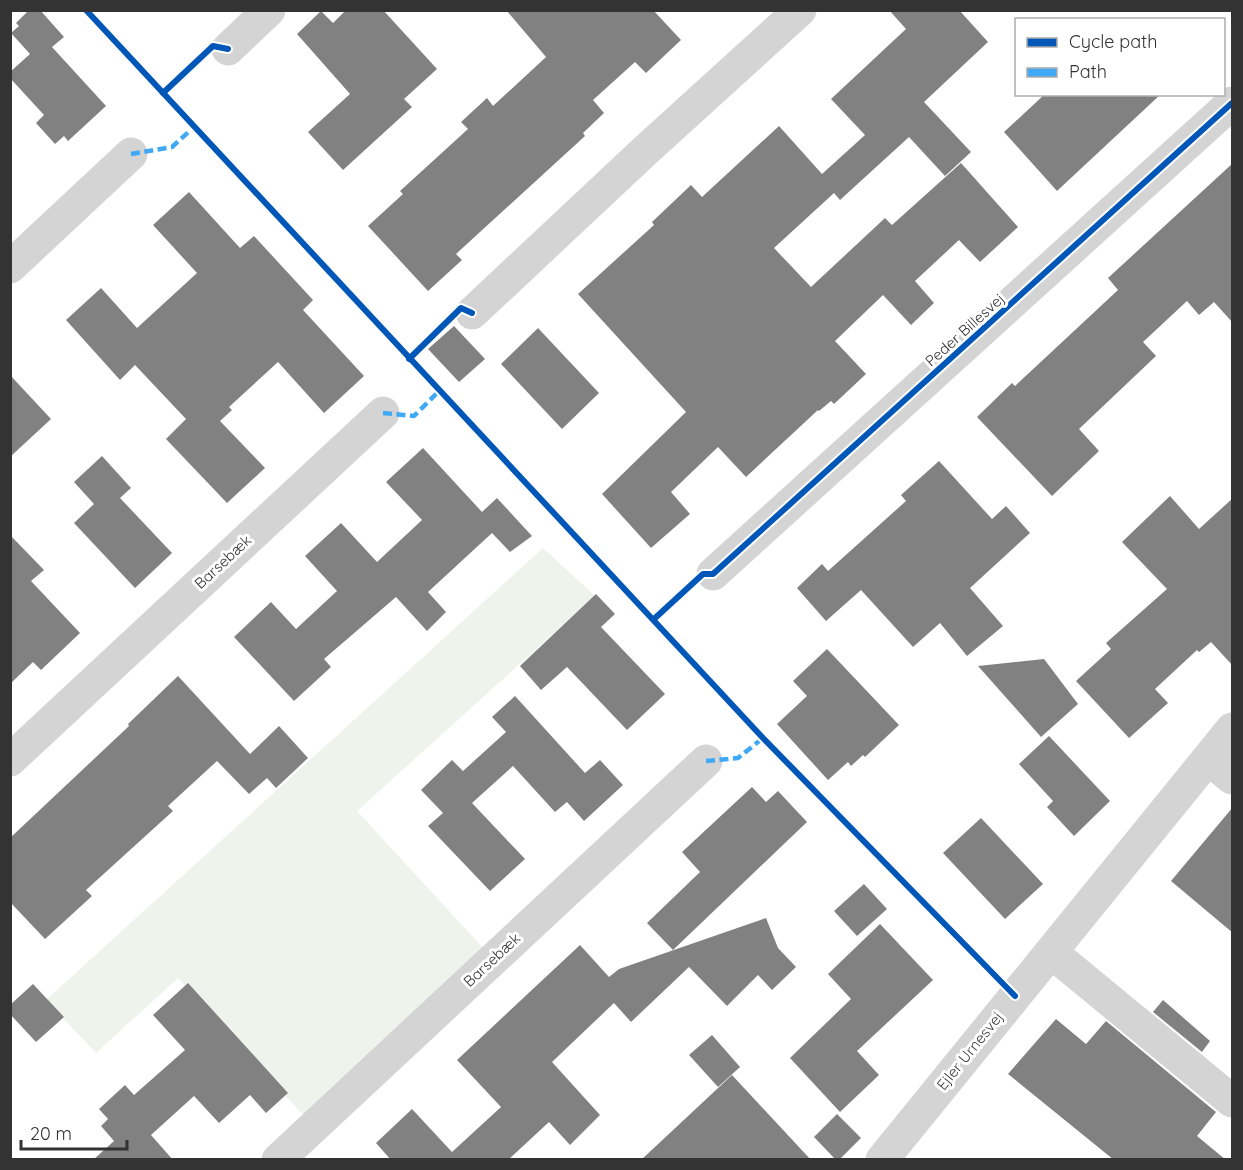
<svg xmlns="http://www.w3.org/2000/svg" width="1243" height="1170" viewBox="0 0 1243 1170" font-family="Quicksand,sans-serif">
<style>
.green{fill:#f0f2ec}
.building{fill:#818181}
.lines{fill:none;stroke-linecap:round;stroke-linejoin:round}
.minor{stroke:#d4d4d4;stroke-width:33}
.quiet{stroke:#3fa9f5;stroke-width:4.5;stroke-dasharray:9 4.5;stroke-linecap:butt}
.cycleway-casing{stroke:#fff;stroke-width:10}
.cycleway{stroke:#0057b8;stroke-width:6}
.labels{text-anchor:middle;stroke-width:6;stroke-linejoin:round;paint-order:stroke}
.street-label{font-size:15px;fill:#333;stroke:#fff}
</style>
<rect width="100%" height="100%" fill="#fff"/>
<polygon class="green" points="543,548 595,596 357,811 484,949 303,1115 178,978 96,1053 46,1000"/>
<g class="building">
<polygon points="29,10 40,10 64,37 52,47 106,106 68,141 64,136 55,144 36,123 44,115 10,78 10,72 30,54 11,33 19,26 16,23"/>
<polygon points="346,10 383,10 437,69 404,99 412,107 343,170 308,132 350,94 297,34 321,11 333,23"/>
<polygon points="506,10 653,10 681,40 646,73 635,62 593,100 604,113 583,133 585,136 456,254 462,260 428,291 368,226 403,194 400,191 468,129 461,122 487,98 493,106 546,57"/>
<polygon points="889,10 959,10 988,42 924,102 971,152 945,176 909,137 840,200 834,193 774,248 811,287 885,218 892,225 961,163 1018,227 980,262 959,240 915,281 934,303 911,325 883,295 835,341 866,374 834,404 831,401 819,411 818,410 746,477 718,447 671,492 690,514 651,548 602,494 686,412 578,294 654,225 652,222 691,185 702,197 779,126 822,174 865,135 831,99 906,29"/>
<polygon points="1045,94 1161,94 1057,191 1004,132"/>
<polygon points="1233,163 1233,323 1214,302 1199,315 1187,301 1143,342 1156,356 1079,429 1099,451 1052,496 977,417 1012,383 1015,386 1118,290 1108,278"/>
<polygon points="189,192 240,248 254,236 313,300 303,310 364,376 324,413 278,362 229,407 232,410 220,421 265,468 227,503 166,439 186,419 135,365 120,380 66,320 101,288 137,328 197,273 153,225"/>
<polygon points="454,326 485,359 459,382 428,349"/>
<polygon points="538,328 599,393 562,429 501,364"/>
<polygon points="10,375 51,419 10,457"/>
<polygon points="423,448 482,512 497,498 532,536 510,552 492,533 428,592 446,612 427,631 396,597 324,659 331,667 294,701 234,637 271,602 296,629 337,591 305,556 341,523 377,562 422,520 386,482"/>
<polygon points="102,456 131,488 120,498 172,553 135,588 74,523 94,504 74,482"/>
<polygon points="939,461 992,519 1006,506 1030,533 970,588 1003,626 967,656 940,623 913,647 861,590 826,621 797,588 822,564 828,571 906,501 901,495"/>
<polygon points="1170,496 1199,529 1233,498 1233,666 1211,642 1199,652 1197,650 1155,689 1168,703 1129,738 1076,681 1111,649 1106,643 1167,589 1122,542"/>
<polygon points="10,535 44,570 31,581 80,633 41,670 33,662 10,684"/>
<polygon points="596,594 615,614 601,627 665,694 627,730 567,667 541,690 520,666"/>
<polygon points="827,649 899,725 865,757 863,755 851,766 848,762 828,780 777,724 807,696 793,681"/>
<polygon points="1044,659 1078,704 1041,737 978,666"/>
<polygon points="178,676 250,754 279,726 308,758 276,788 267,778 249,794 217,761 168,806 173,811 86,890 92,896 45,939 10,902 10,838 129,726 128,724"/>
<polygon points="515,696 585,773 600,760 623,785 584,821 567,802 555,812 513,766 472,803 525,859 490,891 428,826 443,813 421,790 452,760 463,771 506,732 492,717"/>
<polygon points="1049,736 1110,801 1074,836 1047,807 1053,801 1019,764"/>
<polygon points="752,787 766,802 778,791 807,822 673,950 647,923 700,872 682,852"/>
<polygon points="1233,807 1233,933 1171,881"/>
<polygon points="981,818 1043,884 1005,919 943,853"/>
<polygon points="864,884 887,909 857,936 834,911"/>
<polygon points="766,918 778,948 796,967 772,990 758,975 727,1006 689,967 631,1022 614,1003 552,1062 600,1115 570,1145 549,1122 508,1160 391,1160 376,1143 412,1109 452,1152 501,1107 457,1060 580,945 609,977 619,969"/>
<polygon points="880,924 933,980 857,1051 879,1075 840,1112 790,1058 851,999 828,974"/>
<polygon points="188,983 288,1093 266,1113 250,1095 219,1123 194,1096 151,1135 173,1160 93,1160 114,1141 101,1126 108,1119 99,1109 125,1085 134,1095 185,1050 153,1015"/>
<polygon points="33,984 64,1017 36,1042 10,1014 10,1005"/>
<polygon points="1163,1000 1210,1041 1202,1052 1153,1012"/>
<polygon points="1056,1019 1086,1044 1106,1021 1211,1108 1216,1112 1197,1136 1226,1160 1114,1160 1008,1074"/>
<polygon points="712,1035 740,1067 718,1087 689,1055"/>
<polygon points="732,1075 811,1160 641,1160"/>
<polygon points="837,1114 861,1138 839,1160 836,1160 814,1137"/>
</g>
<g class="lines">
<g class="minor">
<polyline points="228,49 269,10"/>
<polyline points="10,267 131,154"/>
<polyline points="472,313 647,149 800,10"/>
<polyline points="713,574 1232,103"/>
<polyline points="1209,759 1232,778"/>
<polyline points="10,760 383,413"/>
<polyline points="1051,952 1232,1101"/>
<polyline points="278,1160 706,761"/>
<polyline points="882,1160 1232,729"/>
</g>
<g class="quiet">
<polyline points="131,154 172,147 194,127"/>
<polyline points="383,413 414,416 439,391"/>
<polyline points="706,761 738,758 763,738"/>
</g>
<defs>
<g id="cycleway">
<polyline points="86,10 763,738 1015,996"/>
<polyline points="163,93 213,46 228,49"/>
<polyline points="409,359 461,308 472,313"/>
<polyline points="654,619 703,574 713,574 1232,103"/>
</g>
</defs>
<use href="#cycleway" class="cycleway-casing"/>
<use href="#cycleway" class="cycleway"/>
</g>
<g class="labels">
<g class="street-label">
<text transform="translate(965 330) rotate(-42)" y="5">Peder Billesvej</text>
<text transform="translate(223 562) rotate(-43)" y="5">Barsebæk</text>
<text transform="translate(492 960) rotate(-43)" y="5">Barsebæk</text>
<text transform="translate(970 1051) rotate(-51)" y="5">Ejler Urnesvej</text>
</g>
</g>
<rect width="1243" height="1170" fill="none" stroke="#333333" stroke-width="24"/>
<rect x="1015" y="18" width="210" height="78" fill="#ffffff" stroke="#adadad" stroke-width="1.5"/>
<rect x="1027" y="38" width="30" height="9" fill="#0057b8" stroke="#adadad" stroke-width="1.5"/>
<text x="1069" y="48" font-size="18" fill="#333333">Cycle path</text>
<rect x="1027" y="68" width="30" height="9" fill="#3fa9f5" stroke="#adadad" stroke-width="1.5"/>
<text x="1069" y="78" font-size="18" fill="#333333">Path</text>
<path d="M21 1140v9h106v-9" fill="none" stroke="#333333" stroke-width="3"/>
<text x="30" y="1140" font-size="18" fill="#333333" stroke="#ffffff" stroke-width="4.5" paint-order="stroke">20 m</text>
</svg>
